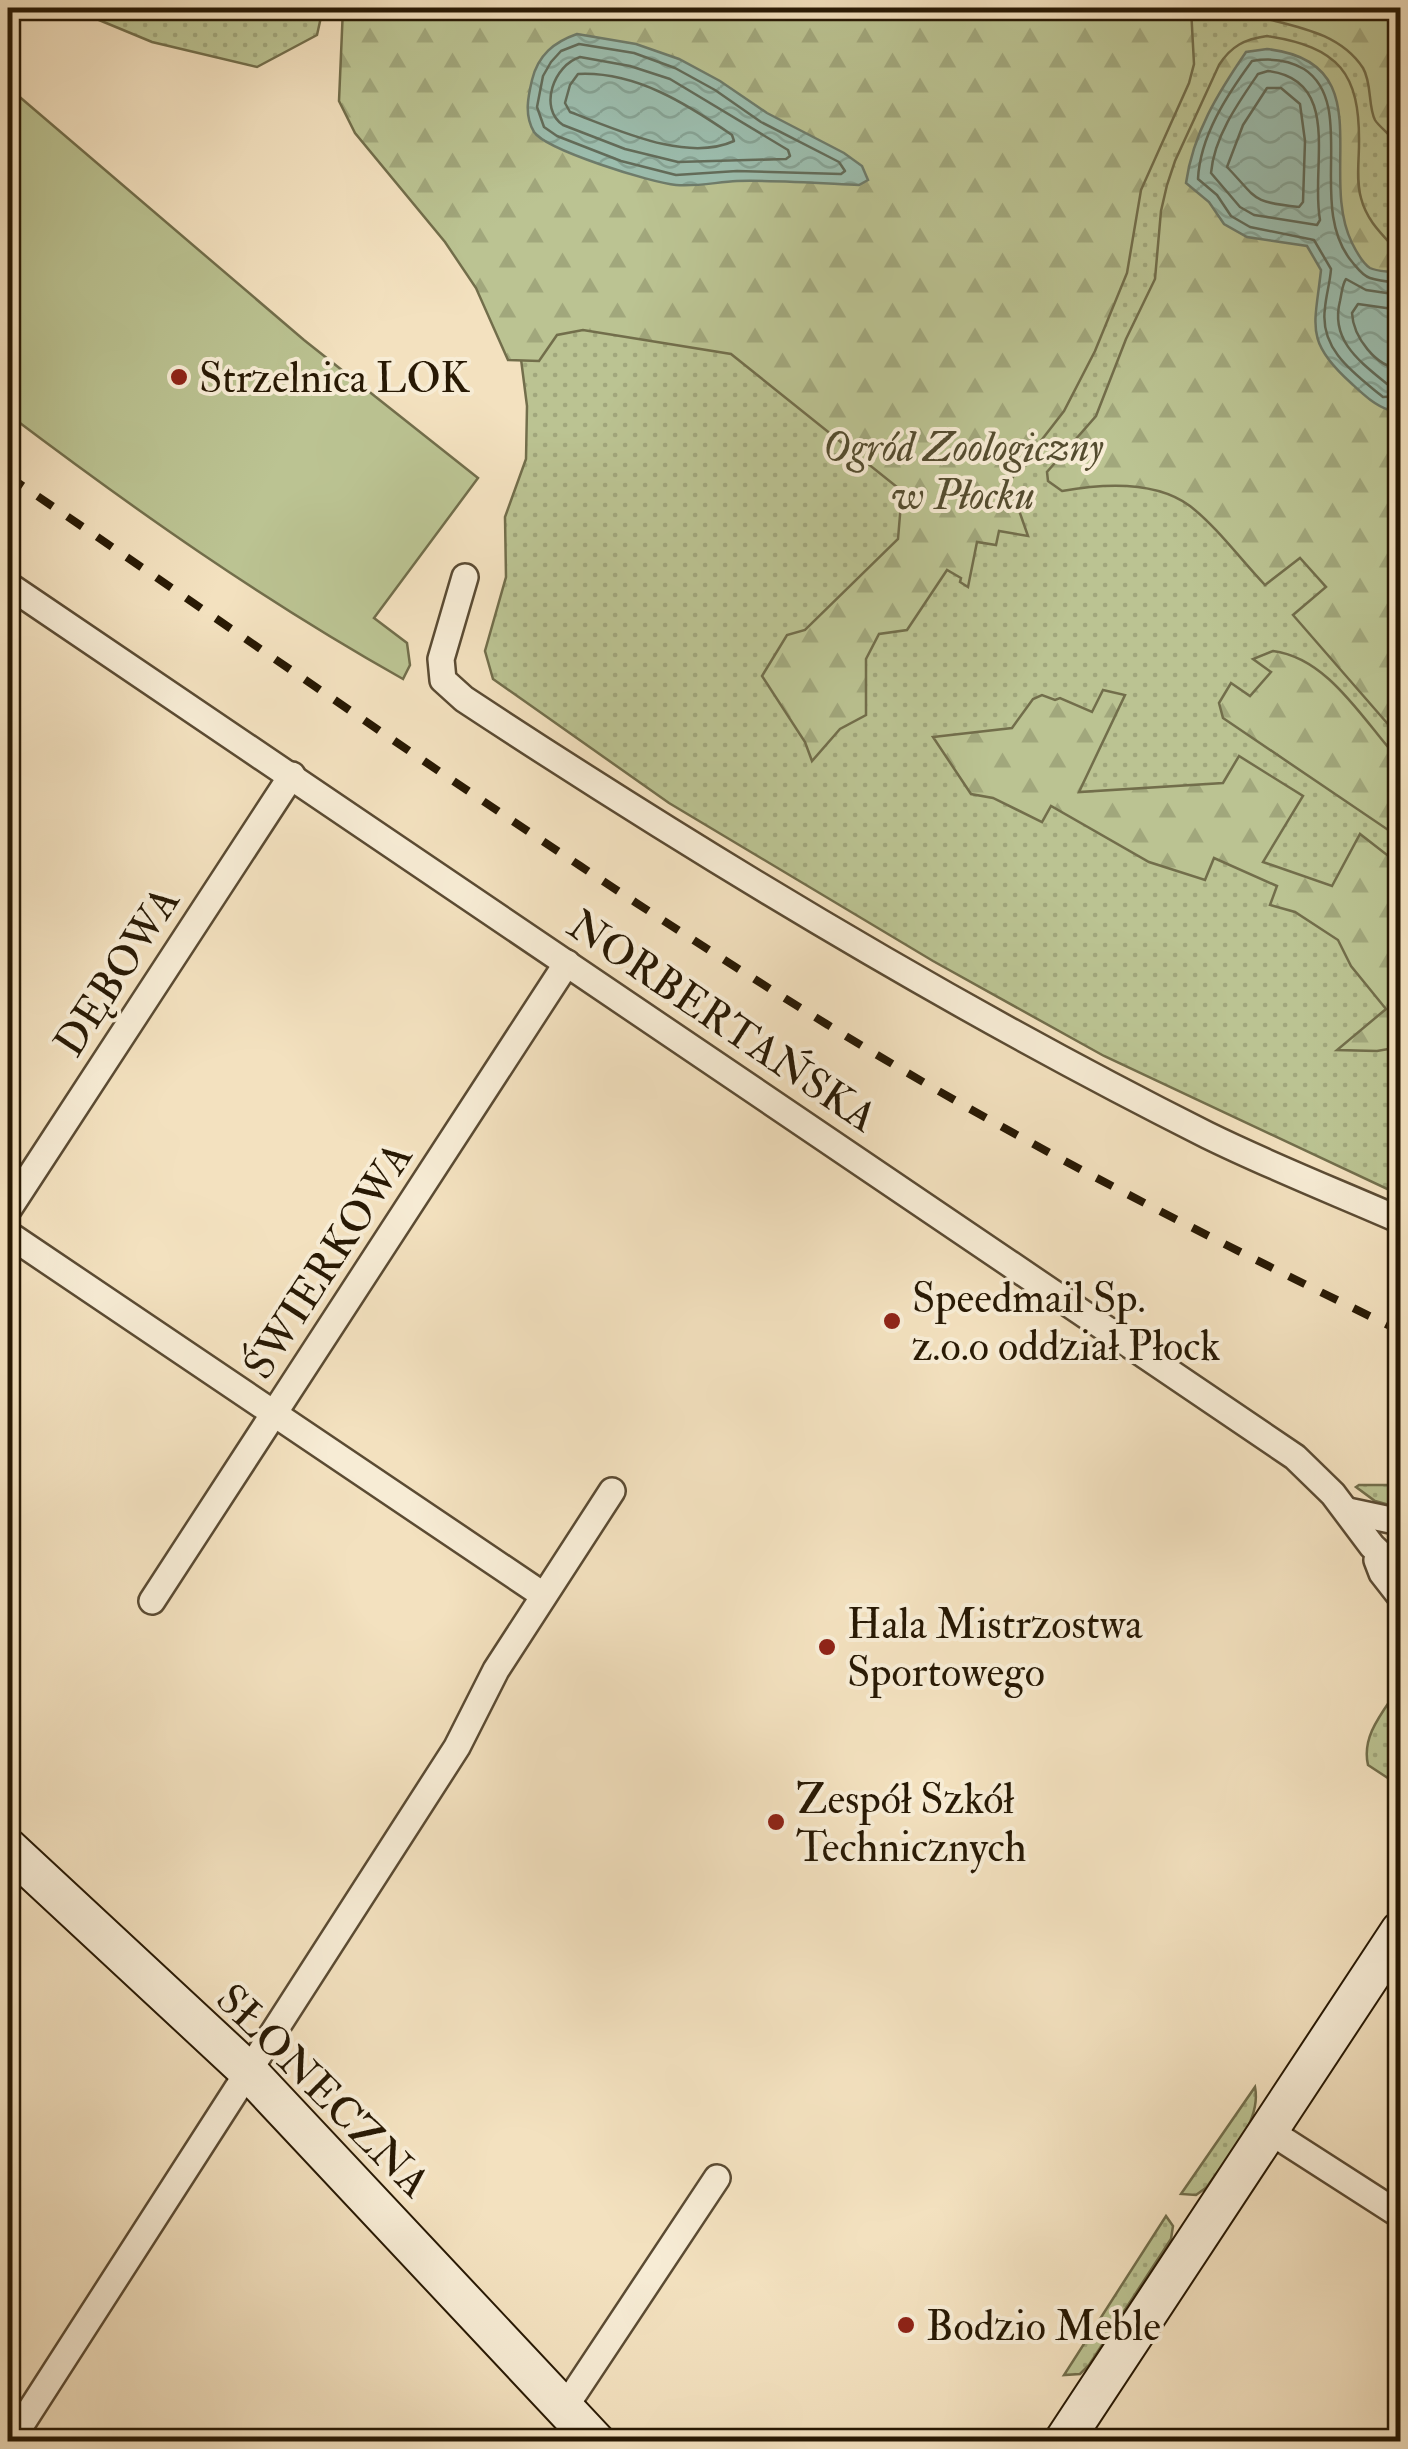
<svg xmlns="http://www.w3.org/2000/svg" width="1408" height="2449" viewBox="0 0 1408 2449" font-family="'IM FELL Double Pica',serif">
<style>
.grass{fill:url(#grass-dots);stroke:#726e4b;stroke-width:2.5}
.forest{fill:url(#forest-firs);stroke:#726e4b;stroke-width:2.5}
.garden{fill:#bbc392;stroke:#726e4b;stroke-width:2.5}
.water{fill:url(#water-waves);stroke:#6e7c6b;stroke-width:2.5}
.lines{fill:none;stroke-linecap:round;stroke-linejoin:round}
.shore{stroke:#626c5a;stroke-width:2.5}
.street-casing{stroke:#5b4b33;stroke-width:30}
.secondary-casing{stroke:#281904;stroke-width:42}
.street{stroke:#f7ecd5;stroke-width:25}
.secondary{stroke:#f7ecd5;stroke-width:38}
.rail{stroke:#281904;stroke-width:8;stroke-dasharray:18 18;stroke-linecap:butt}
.poi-dot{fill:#8f2418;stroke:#f7ecd5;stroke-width:4}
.labels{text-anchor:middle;stroke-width:8;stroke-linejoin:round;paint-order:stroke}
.poi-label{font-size:42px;fill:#281904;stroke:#f7ecd5;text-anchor:start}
.park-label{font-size:42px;font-style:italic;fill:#544c2f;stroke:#f7ecd5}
.street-label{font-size:42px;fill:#281904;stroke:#f7ecd5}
</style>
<defs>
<pattern id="grass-dots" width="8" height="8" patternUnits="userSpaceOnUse" patternTransform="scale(2.5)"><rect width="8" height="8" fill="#bbc392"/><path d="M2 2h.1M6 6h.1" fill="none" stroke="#a1a77c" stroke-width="1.8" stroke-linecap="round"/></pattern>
<pattern id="forest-firs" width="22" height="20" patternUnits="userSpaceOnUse" patternTransform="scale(2.5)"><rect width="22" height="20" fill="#bbc392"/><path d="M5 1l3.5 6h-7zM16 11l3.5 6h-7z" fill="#a1a77c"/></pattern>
<pattern id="water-waves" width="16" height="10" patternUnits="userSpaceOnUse" patternTransform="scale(2.5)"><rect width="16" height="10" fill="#9cbeaf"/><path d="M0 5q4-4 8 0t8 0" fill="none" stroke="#86a395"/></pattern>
</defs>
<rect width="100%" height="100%" fill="#f3e1bf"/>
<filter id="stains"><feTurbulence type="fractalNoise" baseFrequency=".002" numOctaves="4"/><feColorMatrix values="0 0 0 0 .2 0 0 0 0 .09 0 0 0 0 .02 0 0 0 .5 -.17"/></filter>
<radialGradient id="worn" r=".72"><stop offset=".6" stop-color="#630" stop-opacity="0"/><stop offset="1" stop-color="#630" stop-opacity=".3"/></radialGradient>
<g class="grass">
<polygon points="70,8 323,8 317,35 257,67 152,42"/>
<polygon points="369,8 1341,8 1400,118 1400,1195 1104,1056 933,961 669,803 493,679 485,651 506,577 505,517 526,459 527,406 521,359"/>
<polygon points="1359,1485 1400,1485 1400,1508 1375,1501 1356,1487"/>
<path d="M1400,1686V1786L1368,1765C1361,1735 1384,1711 1400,1686Z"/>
<path d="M1255,2087C1262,2123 1226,2158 1207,2187L1196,2195L1181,2194Z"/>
<polygon points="1166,2216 1173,2226 1171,2239 1089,2365 1080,2374 1064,2375"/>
</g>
<g class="forest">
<polygon points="343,8 1191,8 1194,64 1189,83 1141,190 1127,273 1095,351 1064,411 1009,482 1028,536 999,531 996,545 977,542 968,587 960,582 961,578 947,570 907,630 879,634 866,659 866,715 840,729 812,761 805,742 762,676 787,635 805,630 898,539 902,491 731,354 583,330 557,335 539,361 508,360 476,288 445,242 355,133 339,101"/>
<path d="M1232,8H1400V149C1393,136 1379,127 1375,120C1368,107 1372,83 1363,68C1334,24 1275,26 1232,8Z"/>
<path d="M1267,36C1339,47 1360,73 1359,144C1359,161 1356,181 1361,198C1367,222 1384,236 1400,254V738L1293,615L1326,587L1300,558L1265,585C1241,560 1217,527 1190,506C1155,480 1101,484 1062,491L1048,481L1047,472L1096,416L1126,339L1155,279L1161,211L1167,185L1175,161L1219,65C1231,46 1245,39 1267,36Z"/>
<path d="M1273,651C1329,658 1364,722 1400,761V838L1223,718L1219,703L1231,683L1250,696L1271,672L1253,659Z"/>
<polygon points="1103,690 1125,695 1079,792 1223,783 1239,756 1303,796 1263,862 1332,886 1360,834 1400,865 1400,1047 1377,1051 1337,1050 1386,1009 1351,966 1338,940 1295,912 1270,905 1277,886 1214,858 1205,880 1149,862 1051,806 1042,822 993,798 971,794 933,737 1012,728 1033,699 1042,695 1055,700 1060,698 1092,712"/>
</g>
<path class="garden" d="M8,87L304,340L478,478L374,618L407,643L410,665L403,679C264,601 135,510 8,414Z"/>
<g class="water">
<path d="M577,34L636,44L679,59L720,81L767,113L844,153L862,166L868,180L859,185C818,183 777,180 737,181C717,182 696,187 676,185C652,183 546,150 534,132C524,115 528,97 532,80C538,55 554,42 577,34Z"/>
<path d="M1267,49C1383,62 1317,172 1352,243C1356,251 1362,263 1370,268C1378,272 1392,271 1400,274V404L1389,410C1374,405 1363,394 1351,383C1304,341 1315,326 1321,270L1307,246L1247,237L1224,224L1209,202L1186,183C1193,133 1218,93 1246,52Z"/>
</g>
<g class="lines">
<g class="shore">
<polygon points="579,44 634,53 675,68 715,90 761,122 839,162 845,171 841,174 737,171 676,175 621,161 557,136 544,127 537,107 543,76 551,62 561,51"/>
<path d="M580,57L630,66L670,79L788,150L790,156L786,159L678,162L625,149L563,125C538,108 554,65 580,57Z"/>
<path d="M1268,71C1343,80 1310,168 1320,220L1317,225L1254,215L1240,207L1211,173C1214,137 1238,103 1258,74Z"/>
<path d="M578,74C635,71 687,104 732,135L734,141C686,163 616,129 570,112L565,103L570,85Z"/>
<path d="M1267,88H1281L1300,104L1305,141L1303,202L1299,207C1250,202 1258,199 1227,167L1243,125Z"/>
<path d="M1400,283C1391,282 1379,281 1370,278C1363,276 1358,269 1353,263C1305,208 1359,105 1304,69C1287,59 1270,58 1252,61C1227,95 1200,136 1198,179L1217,195L1231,216L1250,227L1314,240L1331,269C1330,283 1326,295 1325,308C1319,350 1355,374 1383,397L1400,396"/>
<path d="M1400,295L1366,290L1346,279C1342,285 1342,292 1340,301C1330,340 1359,361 1387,384H1400"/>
<path d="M1400,310L1358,304L1352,313C1353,336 1376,368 1400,368"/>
</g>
<defs>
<g id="street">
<path d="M465,577L441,659L443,680L464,699C704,857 950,1006 1207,1135C1270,1166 1336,1192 1400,1220"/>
<polyline points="8,585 1295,1457 1333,1494 1372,1546 1400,1573"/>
<polyline points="8,1210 292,775"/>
<polyline points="8,1234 543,1595"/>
<polyline points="1348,1511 1400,1522"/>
<polyline points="1377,1560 1382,1573 1400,1596"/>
<polyline points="152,1601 567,963"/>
<polyline points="1268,2130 1400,2215"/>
<polyline points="565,2407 717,2178"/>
<polyline points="10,2442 457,1747 496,1670 612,1491"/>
</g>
<g id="secondary">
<polyline points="8,1848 247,2070 596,2442"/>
<polyline points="1063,2442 1400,1931"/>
</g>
</defs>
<use href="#street" class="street-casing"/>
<use href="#secondary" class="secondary-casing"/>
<use href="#street" class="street"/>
<use href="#secondary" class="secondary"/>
<path class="rail" d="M8,476C279,660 548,852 828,1025C1012,1139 1206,1236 1400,1331"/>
</g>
<g class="poi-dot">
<circle cx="179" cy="377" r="10"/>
<circle cx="892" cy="1321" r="10"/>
<circle cx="827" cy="1647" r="10"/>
<circle cx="776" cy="1822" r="10"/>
<circle cx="906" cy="2325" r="10"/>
</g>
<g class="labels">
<g class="poi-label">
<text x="199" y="392">Strzelnica LOK</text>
<text x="912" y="1312">Speedmail Sp.<tspan x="912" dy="48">z.o.o oddział Płock</tspan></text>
<text x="847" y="1638">Hala Mistrzostwa<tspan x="847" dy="48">Sportowego</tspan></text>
<text x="796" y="1813">Zespół Szkół<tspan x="796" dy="48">Technicznych</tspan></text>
<text x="926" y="2340">Bodzio Meble</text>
</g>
<g class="park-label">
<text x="963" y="461">Ogród Zoologiczny<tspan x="963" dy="48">w Płocku</tspan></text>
</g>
<g class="street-label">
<text transform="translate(116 971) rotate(-57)" y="15">DĘBOWA</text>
<text transform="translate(723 1020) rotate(34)" y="15">NORBERTAŃSKA</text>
<text transform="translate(327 1260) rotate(-57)" y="15">ŚWIERKOWA</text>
<text transform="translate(324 2090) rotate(45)" y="15">SŁONECZNA</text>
</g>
</g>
<rect width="1408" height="2449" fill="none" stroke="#f3e1bf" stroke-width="40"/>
<rect x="10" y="10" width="1388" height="2429" fill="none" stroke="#281904" stroke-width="5"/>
<rect x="20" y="20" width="1368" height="2409" fill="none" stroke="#281904" stroke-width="2.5"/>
<rect width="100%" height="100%" filter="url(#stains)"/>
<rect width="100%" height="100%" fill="url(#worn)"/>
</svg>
